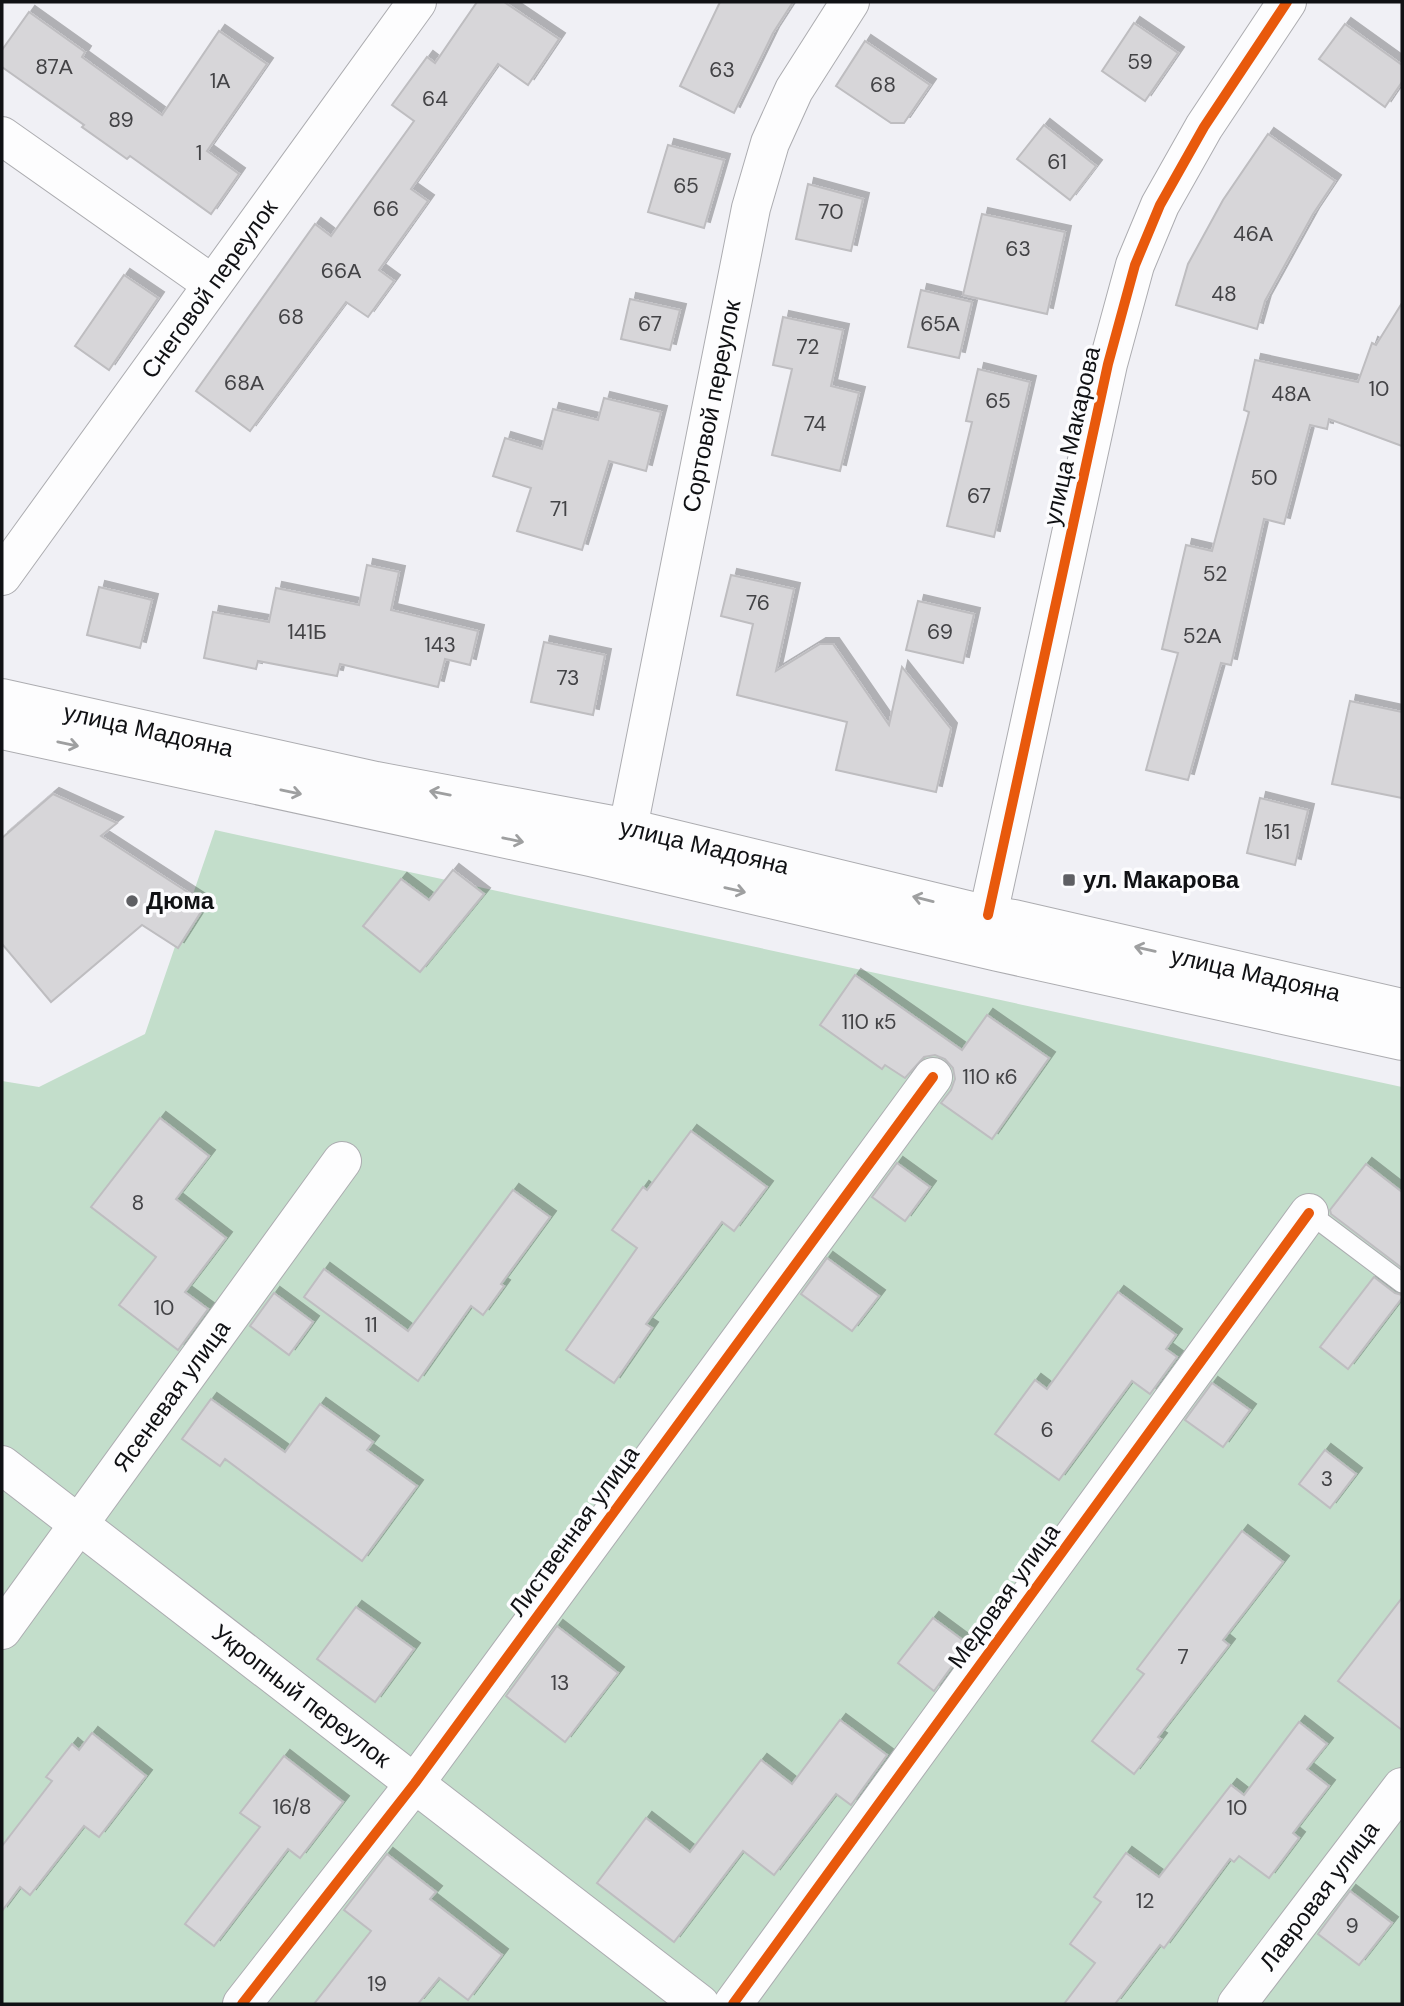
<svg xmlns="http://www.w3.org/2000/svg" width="1404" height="2006" viewBox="0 0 1404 2006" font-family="'DM Sans',sans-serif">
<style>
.green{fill:#c3decb}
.building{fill:#d7d6d9;stroke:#bebdc0;stroke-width:2;filter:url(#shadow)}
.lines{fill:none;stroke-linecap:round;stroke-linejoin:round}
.service-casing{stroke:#acacb0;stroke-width:21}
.minor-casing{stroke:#acacb0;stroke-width:40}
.primary-casing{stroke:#acacb0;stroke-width:40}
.service{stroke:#fdfdfe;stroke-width:19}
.minor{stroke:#fdfdfe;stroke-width:38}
.primary{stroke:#fdfdfe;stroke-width:38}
.cycleway-casing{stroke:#fcfcfe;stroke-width:15}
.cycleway{stroke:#e8590c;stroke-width:10}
.oneway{stroke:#9e9fa0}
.poi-dot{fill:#5e5f63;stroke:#fcfcfe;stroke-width:2.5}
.labels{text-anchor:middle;stroke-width:7;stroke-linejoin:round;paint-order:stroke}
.number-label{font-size:21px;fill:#434346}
.street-label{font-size:24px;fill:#101114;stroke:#fcfcfe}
.poi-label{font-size:24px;font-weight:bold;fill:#101114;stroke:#fcfcfe;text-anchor:start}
</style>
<defs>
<filter id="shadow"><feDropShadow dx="6" dy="-6" stdDeviation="0" flood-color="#0004"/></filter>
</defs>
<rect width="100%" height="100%" fill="#f0f0f5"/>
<polygon class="green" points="215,830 1402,1087 1402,2004 2,2004 2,1081 39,1087 145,1034"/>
<g class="building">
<polygon points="477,2 504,2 559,39 528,85 498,64 411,189 428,201 379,270 394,281 368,317 346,302 250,431 196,391 315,224 331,236 414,121 392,105 427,57 435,63"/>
<polygon points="720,2 793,2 773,33 734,113 680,86"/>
<polygon points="29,12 85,52 82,57 162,115 219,31 267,64 207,151 239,174 211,214 130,156 127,159 82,127 84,125 2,67 2,50"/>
<polygon points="1134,23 1178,53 1145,101 1102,71"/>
<polygon points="1345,24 1402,65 1402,82 1385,107 1319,59"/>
<polygon points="865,41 930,85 904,123 891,123 836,86"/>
<polygon points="1044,125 1096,166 1070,200 1017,159"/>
<polygon points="1268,134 1335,181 1313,214 1265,301 1257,329 1176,305 1188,264 1223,200"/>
<polygon points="668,145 724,160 704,228 648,212"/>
<polygon points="808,184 863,199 851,251 796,239"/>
<polygon points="982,214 1065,232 1047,314 963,295"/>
<polygon points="124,275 158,298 109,370 75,346"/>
<polygon points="921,290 972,302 959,358 908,347"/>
<polygon points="630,299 680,310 670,350 621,339"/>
<polygon points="1402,303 1402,446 1329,419 1327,429 1310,425 1284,524 1264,519 1231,665 1221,663 1188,780 1146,770 1178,653 1162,649 1186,545 1212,551 1249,412 1244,410 1255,360 1358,382 1372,343 1376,345"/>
<polygon points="783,317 843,330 831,386 859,393 840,471 772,455 792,369 773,365"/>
<polygon points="978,369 1030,382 994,537 947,526 972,422 966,421"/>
<polygon points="604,398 661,412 646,471 609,461 582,550 517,531 531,488 493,476 505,438 542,449 553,409 598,420"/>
<polygon points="367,565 399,572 391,610 478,631 470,665 445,659 438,687 340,664 337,676 258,661 256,669 204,658 213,612 269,622 276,588 359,605"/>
<polygon points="731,575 794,589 776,671 820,644 833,644 889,725 902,667 951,729 936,792 836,770 847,722 737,695 753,624 721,616"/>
<polygon points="99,587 152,600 140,648 87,635"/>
<polygon points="918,601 974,614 963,663 906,650"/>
<polygon points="544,642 605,655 593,715 531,702"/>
<polygon points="1350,701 1402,712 1402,798 1332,784"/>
<polygon points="53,794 117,823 101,836 206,904 178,948 142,925 51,1002 2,944 2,838"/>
<polygon points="1260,798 1308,810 1295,865 1247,853"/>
<polygon points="453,870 484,894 420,972 363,926 401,879 429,900"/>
<polygon points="855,975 962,1050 987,1015 1049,1058 992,1139 941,1103 951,1090 955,1079 953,1068 945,1059 935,1055 924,1057 905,1078 885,1065 882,1069 820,1025"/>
<polygon points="160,1118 209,1156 176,1199 226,1238 185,1292 208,1309 178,1350 119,1305 156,1257 91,1207"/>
<polygon points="691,1131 767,1187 734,1231 722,1222 646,1324 652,1328 614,1383 566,1350 637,1248 612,1230 643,1187 647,1190"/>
<polygon points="897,1163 930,1187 905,1221 872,1197"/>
<polygon points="1366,1164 1402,1192 1402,1268 1331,1214 1330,1210"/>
<polygon points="513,1190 550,1217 501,1284 504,1286 483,1315 471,1306 418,1381 304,1297 324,1269 408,1331"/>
<polygon points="827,1258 879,1296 852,1331 801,1294"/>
<polygon points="1374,1277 1395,1293 1402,1295 1402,1298 1348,1369 1320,1347"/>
<polygon points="1118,1292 1176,1335 1166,1349 1177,1357 1150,1394 1132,1381 1059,1480 995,1434 1035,1380 1047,1389"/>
<polygon points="274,1293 313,1322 289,1355 250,1326"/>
<polygon points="1212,1383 1250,1410 1223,1447 1185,1420"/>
<polygon points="211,1399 285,1452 320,1404 373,1442 367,1450 417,1486 362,1561 225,1459 220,1466 182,1439"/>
<polygon points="1325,1450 1356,1474 1330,1508 1299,1484"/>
<polygon points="1242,1531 1283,1562 1223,1640 1229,1645 1158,1737 1161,1739 1134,1774 1092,1741 1144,1674 1137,1669"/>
<polygon points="1402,1598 1402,1730 1338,1681"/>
<polygon points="356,1607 414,1649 375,1702 317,1659"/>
<polygon points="933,1618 968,1644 934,1691 898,1663"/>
<polygon points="557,1626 618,1673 565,1742 506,1696"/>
<polygon points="840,1720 887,1755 854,1801 851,1805 836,1794 774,1875 743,1851 674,1942 597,1883 646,1818 690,1852 761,1760 792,1784"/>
<polygon points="1299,1722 1327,1744 1307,1769 1329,1786 1293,1833 1299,1838 1269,1878 1239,1856 1234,1862 1230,1859 1164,1948 1160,1945 1115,2004 1064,2004 1095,1963 1070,1944 1101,1902 1094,1897 1126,1853 1159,1877 1231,1785 1244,1795"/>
<polygon points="92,1733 146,1776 99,1837 84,1826 30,1895 20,1887 2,1911 2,1846 52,1781 46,1777 72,1744 79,1750"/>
<polygon points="284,1756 343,1802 300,1858 288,1849 214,1946 185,1924 260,1827 240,1813"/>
<polygon points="387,1854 436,1892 430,1899 502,1955 468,2000 439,1978 418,2004 314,2004 371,1931 344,1910"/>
<polygon points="1350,1891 1392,1923 1359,1965 1318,1934"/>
</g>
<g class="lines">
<defs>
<polyline id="service" points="1309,1213 1402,1283"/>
<g id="minor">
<polyline points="2,136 212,284"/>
<path id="s1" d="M2,576L417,2"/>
<path id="s2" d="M628,828L751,208L770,143L794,90L850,2"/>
<polyline points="988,915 1108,364 1135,265 1160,205 1204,127 1287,2"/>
<path id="s3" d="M2,1465L700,2004"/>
<path id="s4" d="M2,1630L342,1161"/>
<polyline points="242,2004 415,1783 933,1077"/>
<polyline points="733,2004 1309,1213"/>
<path id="s5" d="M1237,2004L1402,1787"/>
</g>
<g id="primary">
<path id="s6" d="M2,698L376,781L628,828L988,915L1014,919L1402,1008"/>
<polyline points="2,730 590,857 998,952 1402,1041"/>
</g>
</defs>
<use href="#service" class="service-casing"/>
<use href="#minor" class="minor-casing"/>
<use href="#primary" class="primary-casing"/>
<use href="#service" class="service"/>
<use href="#minor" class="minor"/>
<use href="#primary" class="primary"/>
<defs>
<g id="cycleway">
<polyline points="988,915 1108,364 1135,265 1160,205 1204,127 1287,2"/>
<polyline points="242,2004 415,1783 933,1077"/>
<polyline points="733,2004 1309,1213"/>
</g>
</defs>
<use href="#cycleway" class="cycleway-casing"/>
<use href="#cycleway" class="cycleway"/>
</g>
<defs><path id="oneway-shaft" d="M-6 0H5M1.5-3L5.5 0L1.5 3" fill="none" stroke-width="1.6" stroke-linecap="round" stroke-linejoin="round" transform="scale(1.75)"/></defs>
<g class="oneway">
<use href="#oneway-shaft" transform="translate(68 744) rotate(12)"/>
<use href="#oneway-shaft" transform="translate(291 792) rotate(12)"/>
<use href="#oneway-shaft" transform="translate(440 793) rotate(-169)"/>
<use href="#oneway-shaft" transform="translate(513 840) rotate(12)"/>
<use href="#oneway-shaft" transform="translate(735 890) rotate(13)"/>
<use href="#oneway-shaft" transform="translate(923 899) rotate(-166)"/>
<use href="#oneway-shaft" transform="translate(1145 949) rotate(-167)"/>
</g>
<g class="poi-dot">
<rect x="1062" y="873" width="14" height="14" rx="3.5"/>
<circle cx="132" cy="901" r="7"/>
</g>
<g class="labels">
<g class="number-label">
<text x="1140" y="69">59</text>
<text x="54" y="74">87А</text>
<text x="722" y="77">63</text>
<text x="220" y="88">1А</text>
<text x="883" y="92">68</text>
<text x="435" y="106">64</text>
<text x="121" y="127">89</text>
<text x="199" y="160">1</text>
<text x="1057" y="169">61</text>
<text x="686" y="193">65</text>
<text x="386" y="216">66</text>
<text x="831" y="219">70</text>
<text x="1253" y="241">46А</text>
<text x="1018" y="256">63</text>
<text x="341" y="278">66А</text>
<text x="1224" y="301">48</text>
<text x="291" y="324">68</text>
<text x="650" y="331">67</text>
<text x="940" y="331">65А</text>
<text x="808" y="354">72</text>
<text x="244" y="390">68А</text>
<text x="1379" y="396">10</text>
<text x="1291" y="401">48А</text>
<text x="998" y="408">65</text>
<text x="815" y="431">74</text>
<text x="1264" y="485">50</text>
<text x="979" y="503">67</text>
<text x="559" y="516">71</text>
<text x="1215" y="581">52</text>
<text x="758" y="610">76</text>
<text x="307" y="639">141Б</text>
<text x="940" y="639">69</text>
<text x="1202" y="643">52А</text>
<text x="440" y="652">143</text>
<text x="568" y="685">73</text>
<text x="1277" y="839">151</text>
<text x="869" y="1029">110 к5</text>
<text x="990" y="1084">110 к6</text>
<text x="138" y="1210">8</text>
<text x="164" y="1315">10</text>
<text x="371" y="1332">11</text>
<text x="1047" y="1437">6</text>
<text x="1327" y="1486">3</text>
<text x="1183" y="1664">7</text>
<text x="560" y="1690">13</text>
<text x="292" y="1814">16/8</text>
<text x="1237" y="1815">10</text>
<text x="1145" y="1908">12</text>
<text x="1352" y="1933">9</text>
<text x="377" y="1991">19</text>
</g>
<g class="street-label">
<text dy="8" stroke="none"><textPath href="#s1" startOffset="354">Снеговой переулок</textPath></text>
<text dy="8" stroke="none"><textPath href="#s2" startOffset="430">Сортовой переулок</textPath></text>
<text transform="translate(1072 436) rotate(-77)" y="8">улица Макарова</text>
<text dy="8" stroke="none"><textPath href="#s6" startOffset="150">улица Мадояна</textPath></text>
<text dy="8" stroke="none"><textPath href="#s6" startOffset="718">улица Мадояна</textPath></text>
<text dy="8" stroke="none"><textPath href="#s6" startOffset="1284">улица Мадояна</textPath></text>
<text dy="8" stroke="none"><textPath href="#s4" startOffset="289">Ясеневая улица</textPath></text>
<text transform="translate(574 1531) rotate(-54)" y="8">Лиственная улица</text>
<text transform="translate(1004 1596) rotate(-54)" y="8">Медовая улица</text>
<text dy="8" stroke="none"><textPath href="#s3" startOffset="378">Укропный переулок</textPath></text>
<text dy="8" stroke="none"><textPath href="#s5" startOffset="136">Лавровая улица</textPath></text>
</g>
<g class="poi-label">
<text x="1083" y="888">ул. Макарова</text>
<text x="146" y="909">Дюма</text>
</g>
</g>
<rect width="1404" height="2006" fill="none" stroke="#101114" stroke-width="7"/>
</svg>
